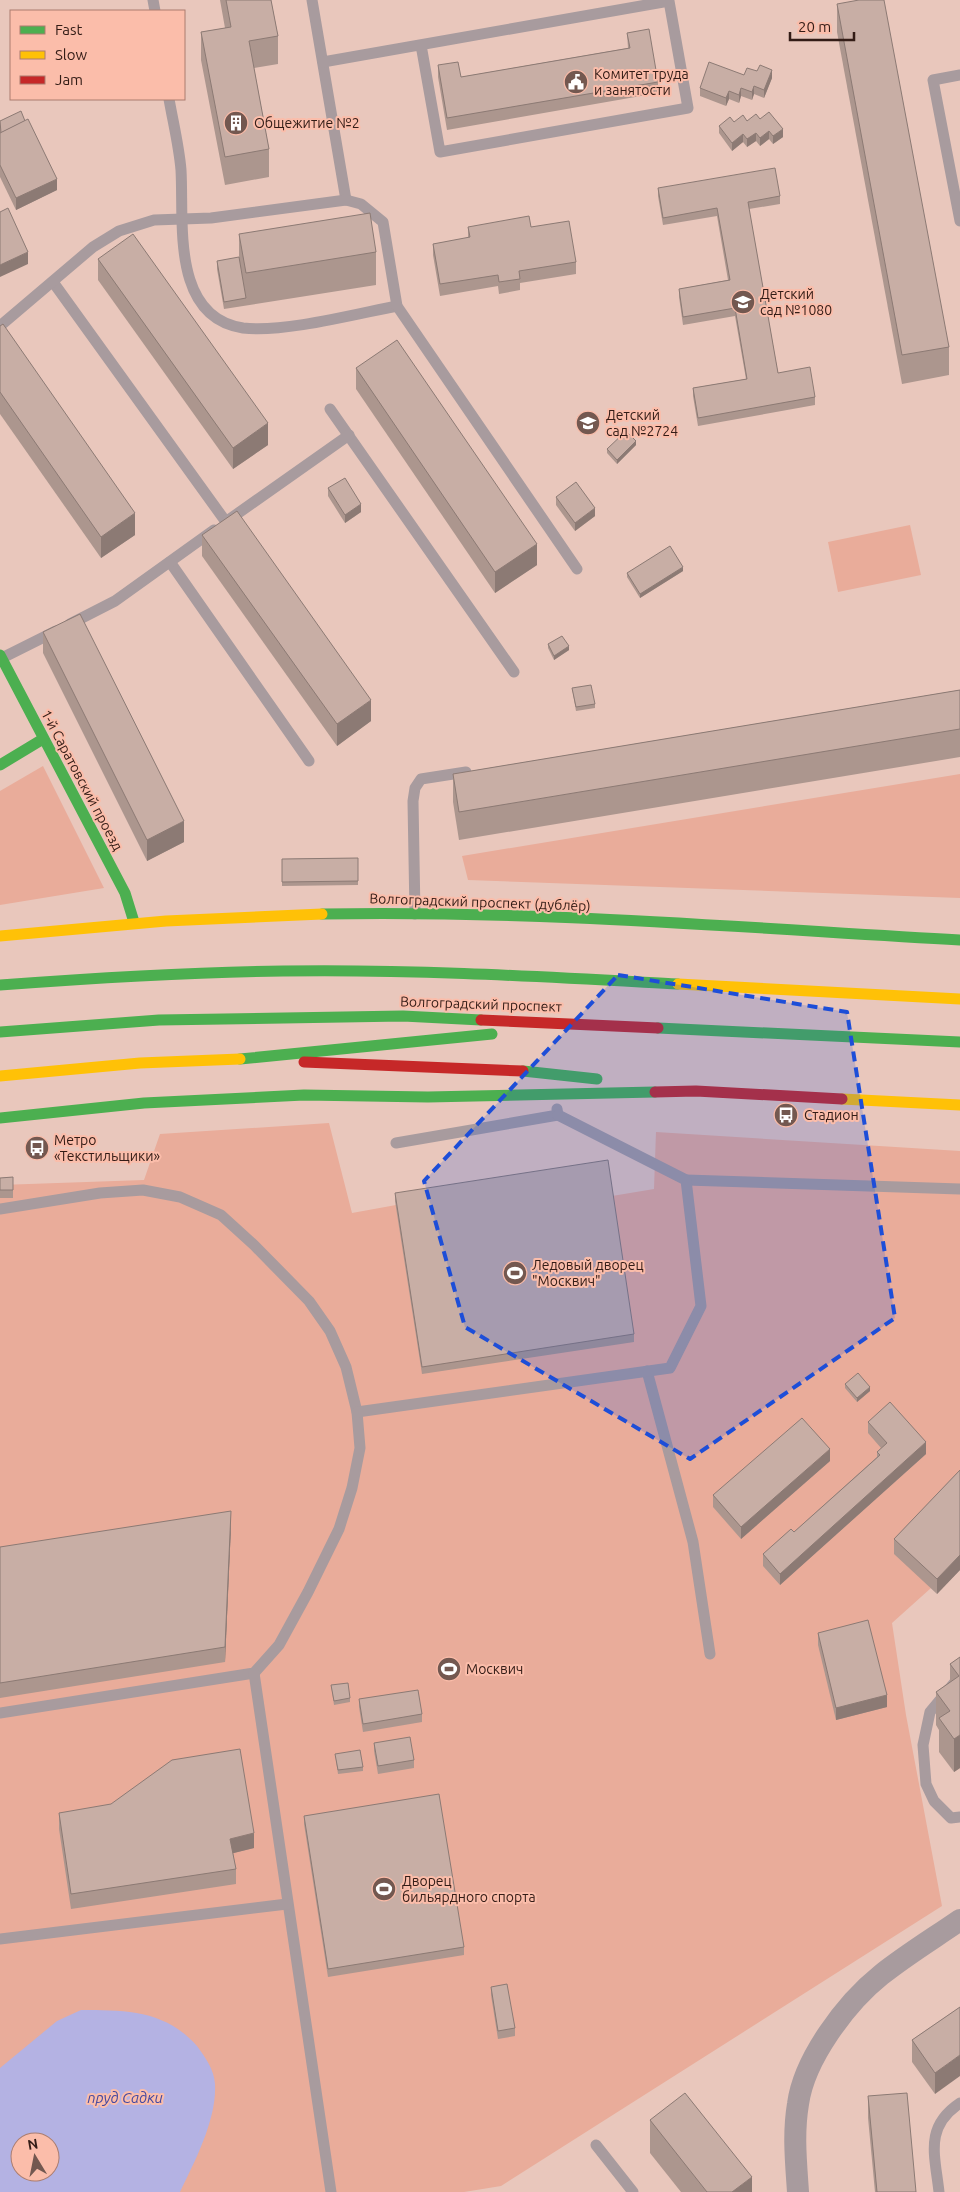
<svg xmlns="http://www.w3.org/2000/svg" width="960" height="2192" viewBox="0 0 960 2192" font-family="Ubuntu,sans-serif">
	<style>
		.green { fill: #e9ac9a; fill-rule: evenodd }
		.water { fill: #b4b2e3; fill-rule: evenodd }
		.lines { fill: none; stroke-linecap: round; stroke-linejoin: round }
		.lane { stroke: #a89b9e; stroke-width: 11 }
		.street { stroke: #a89b9e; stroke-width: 22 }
		.fast { stroke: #4caf50; stroke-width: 11 }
		.slow { stroke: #ffc107; stroke-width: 11 }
		.jam { stroke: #c62828; stroke-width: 11 }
		.wall { fill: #ac968e }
		.shaded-wall { fill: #8c7a74 }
		.building { fill: #c8aea5; stroke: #8c7a74 }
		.marked { fill: #1d4ed8; fill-opacity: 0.2; stroke: #1d4ed8; stroke-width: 4; stroke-dasharray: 10 6; stroke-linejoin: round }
		.labels { text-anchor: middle; stroke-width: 4; stroke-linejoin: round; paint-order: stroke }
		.poi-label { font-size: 14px; fill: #331c16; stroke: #fbbdaa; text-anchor: start }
		.street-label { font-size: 14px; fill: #331c16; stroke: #fbbdaa }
		.water-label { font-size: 15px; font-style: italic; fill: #4448a0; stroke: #fbbdaa }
	</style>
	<rect width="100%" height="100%" fill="#e9c7bc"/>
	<!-- green -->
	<g class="green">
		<polygon points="910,525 921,575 838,592 828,542"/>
		<polygon points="43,766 104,888 0,905 0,791"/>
		<polygon points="960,774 960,898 468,880 462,856"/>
		<path d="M 329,1123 L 352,1213 L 396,1205 L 396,1201 L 612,1196 L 654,1189 L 656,1132 L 960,1151 L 960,1562 L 892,1623 L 906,1715 L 942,1906 L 501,2186 L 464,2192 L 0,2192 L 0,1185 L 144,1180 L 160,1134 ZM 20,2142 L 50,2142 L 50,2172 L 20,2172 Z"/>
	</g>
	<!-- water -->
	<path class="water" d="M 81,2010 C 126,2010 165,2010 197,2046 C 205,2057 214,2069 215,2084 C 217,2119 195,2161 180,2192 L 0,2192 L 0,2068 L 57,2021 ZM 20,2142 L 50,2142 L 50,2172 L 20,2172 Z"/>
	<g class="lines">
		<!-- lane -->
		<g class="lane">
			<polyline points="153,0 155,11"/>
			<polyline points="312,0 346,200"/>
			<polyline points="323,62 669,1 688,108 440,152 421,45"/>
			<polyline points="960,75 933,80 960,221"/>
			<path d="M 169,99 C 173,122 179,146 181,170 C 184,223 171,317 243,328 C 283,333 356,314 397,306"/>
			<polyline points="53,282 226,522"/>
			<polyline points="0,326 93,247 119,231 154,220 211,218 346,200 361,204 383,222 397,306 577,569"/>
			<polyline points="330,409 514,672"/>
			<polyline points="227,521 349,435"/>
			<polyline points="170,562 309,761"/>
			<polyline points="70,624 115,601 214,530"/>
			<polyline points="2,658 56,631"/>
			<polyline points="415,914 413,801 415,788 421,779 466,772"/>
			<polyline points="396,1143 558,1115 557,1109"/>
			<polyline points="686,1180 960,1189"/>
			<polyline points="0,1209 100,1193 143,1190 180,1197 221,1215 254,1245 309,1301 330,1331 346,1367 357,1412 360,1448 352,1488 339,1529 308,1592 279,1645 254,1673 0,1713"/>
			<polyline points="647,1371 693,1542 710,1654"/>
			<polyline points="357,1412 670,1368 701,1306 686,1180 558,1115"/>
			<polyline points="254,1673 331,2192"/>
			<polyline points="960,1676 930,1712 923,1745 926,1784 934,1801 951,1818 960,1817"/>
			<polyline points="0,1939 287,1904"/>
			<polyline points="596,2145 633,2192"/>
			<path d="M 939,2192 C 935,2155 924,2127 960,2103"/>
		</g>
		<!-- street -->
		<path class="street" d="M 798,2192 C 796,2162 793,2134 798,2104 C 804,2059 846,2003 881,1975 C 906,1955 934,1938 960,1920"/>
		<!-- fast -->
		<g class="fast">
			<polyline points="0,655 125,893 134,922"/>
			<polyline points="0,765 43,739"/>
			<path d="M 322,914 C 535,910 747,928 960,940"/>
			<path d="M 0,985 C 94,978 188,972 283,971 C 415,969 547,977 678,984"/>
			<polyline points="658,1028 960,1042"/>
			<polyline points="0,1032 159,1020 403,1016 481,1020"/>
			<polyline points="240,1059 492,1034"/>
			<polyline points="523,1071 597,1079"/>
			<polyline points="0,1118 144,1103 304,1095 428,1097 655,1092"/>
		</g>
		<!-- slow -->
		<g class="slow">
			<polyline points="0,936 166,921 322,914"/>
			<polyline points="678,984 960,999"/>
			<polyline points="0,1076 140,1063 240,1059"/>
			<polyline points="842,1099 960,1105"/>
		</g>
		<!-- jam -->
		<g class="jam">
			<polyline points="481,1020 658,1028"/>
			<polyline points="304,1062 523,1071"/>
			<polyline points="655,1092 696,1091 842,1099"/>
		</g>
	</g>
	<!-- wall -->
	<g class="wall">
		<polygon points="220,0 271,0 278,36 278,64 254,68 269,149 269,177 225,185 201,60 201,32 225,28"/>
		<polygon points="837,4 949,347 949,375 902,384 837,32"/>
		<polygon points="627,33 658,82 658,93 447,130 438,77 438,65 461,77 628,48"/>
		<polygon points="744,75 772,78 764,98 754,94 752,100 741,96 739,103 729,99 726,106 700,96 700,88"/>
		<polygon points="760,119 783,137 773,144 769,139 760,146 756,141 747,147 743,142 732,151 719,133 719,126 734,122"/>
		<polygon points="0,121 57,190 16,210 0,177"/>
		<polygon points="658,188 780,196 780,204 749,209 778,373 815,397 815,405 698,426 693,396 693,388 746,379 735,316 683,325 679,297 679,289 728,280 717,216 663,225 658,196"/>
		<polygon points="468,227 531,227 576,262 576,274 520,283 520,290 499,294 498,286 440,296 433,255 433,244 468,238"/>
		<polygon points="239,234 376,252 376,285 224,309 217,269 217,261 239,259"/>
		<polygon points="98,259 268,445 233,469 98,280"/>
		<polygon points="0,326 135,535 101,558 0,414"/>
		<polygon points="356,368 537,565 495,593 356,389"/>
		<polygon points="636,445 617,464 607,453 607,449"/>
		<polygon points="328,488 361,512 345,523 328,496"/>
		<polygon points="556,497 595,516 575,531 556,505"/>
		<polygon points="202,535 371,721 337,746 202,556"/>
		<polygon points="683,571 640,598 627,577 627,573"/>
		<polygon points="43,632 184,842 147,861 43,653"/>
		<polygon points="548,644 569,650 554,660 548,648"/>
		<polygon points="572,688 595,704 595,708 576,711"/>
		<polygon points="960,690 960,757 459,840 453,802 453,774"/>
		<polygon points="358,858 358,885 282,886 282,859"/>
		<polygon points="13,1177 13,1198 0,1198 0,1178"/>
		<polygon points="395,1193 634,1334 634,1342 422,1374 395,1201"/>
		<polygon points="845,1384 870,1391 857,1402 845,1388"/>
		<polygon points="868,1422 926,1454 780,1585 763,1566 763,1554 794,1532 877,1457 877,1452 881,1448 868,1433"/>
		<polygon points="830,1461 741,1539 713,1507 713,1495"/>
		<polygon points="960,1470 960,1570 937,1594 894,1554 894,1539"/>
		<polygon points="231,1526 225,1662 0,1698 0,1547"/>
		<polygon points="818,1633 887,1707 836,1720 818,1645"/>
		<polygon points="960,1657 960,1768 954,1772 939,1752 939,1730 936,1725 936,1692 950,1682 950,1664"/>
		<polygon points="331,1685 350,1698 350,1702 334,1705"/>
		<polygon points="359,1699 422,1714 422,1722 363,1732 359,1707"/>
		<polygon points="374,1743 414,1760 414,1768 378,1774 374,1751"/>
		<polygon points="335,1754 363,1767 363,1771 338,1774"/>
		<polygon points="59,1813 254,1848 233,1853 236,1869 236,1884 71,1909 59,1829"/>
		<polygon points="304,1816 464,1947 464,1955 328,1977 304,1824"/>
		<polygon points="491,1987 515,2028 515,2036 498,2039 491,1995"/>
		<polygon points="960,2007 935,2094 912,2062 912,2040"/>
		<polygon points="868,2096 916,2192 875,2192 868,2118"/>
		<polygon points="650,2120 752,2192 681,2192 650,2153"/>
	</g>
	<!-- shaded-wall -->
	<g class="shaded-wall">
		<polygon points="772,70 772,78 764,98 764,90"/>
		<polygon points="754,86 754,94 752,100 752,92"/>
		<polygon points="741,88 741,96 739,103 739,95"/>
		<polygon points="729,91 729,99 726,106 726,98"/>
		<polygon points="783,129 783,137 773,144 773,136"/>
		<polygon points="769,131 769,139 760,146 760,138"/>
		<polygon points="756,133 756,141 747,147 747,139"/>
		<polygon points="743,134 743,142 732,151 732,143"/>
		<polygon points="57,179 57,190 16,210 16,198"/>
		<polygon points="28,252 28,264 0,277 0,265"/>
		<polygon points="268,423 268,445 233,469 233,448"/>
		<polygon points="636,441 636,445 617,464 617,460"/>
		<polygon points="361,504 361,512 345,523 345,515"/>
		<polygon points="595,508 595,516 575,531 575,523"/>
		<polygon points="135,513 135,535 101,558 101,537"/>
		<polygon points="537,544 537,565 495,593 495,572"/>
		<polygon points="683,567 683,571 640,598 640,594"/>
		<polygon points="569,646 569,650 554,660 554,656"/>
		<polygon points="371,700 371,721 337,746 337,724"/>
		<polygon points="184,821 184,842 147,861 147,840"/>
		<polygon points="870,1387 870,1391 857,1402 857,1398"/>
		<polygon points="926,1442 926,1454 780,1585 780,1574"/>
		<polygon points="830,1449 830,1461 741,1539 741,1527"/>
		<polygon points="231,1511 231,1526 225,1662 225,1647"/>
		<polygon points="960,1555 960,1570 937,1594 937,1579"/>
		<polygon points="887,1695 887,1707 836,1720 836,1708"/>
		<polygon points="960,1735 960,1768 954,1772 954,1739"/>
		<polygon points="254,1833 254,1848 230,1854 230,1839"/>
		<polygon points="960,2055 960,2076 935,2094 935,2073"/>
		<polygon points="752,2177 752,2192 732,2192"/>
	</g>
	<!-- building -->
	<g class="building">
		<polygon points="226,0 271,0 278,36 249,41 269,149 225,157 201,32 231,27"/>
		<polygon points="859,0 884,0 949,347 902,355 837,4"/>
		<polygon points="649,29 658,82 447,118 438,65 458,62 461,77 630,48 627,33"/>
		<polygon points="709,62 744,75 747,68 757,71 760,65 772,70 764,90 754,86 752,92 741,88 739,95 729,91 726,98 700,88"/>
		<polygon points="21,111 25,121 1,133 0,121"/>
		<polygon points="769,112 783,129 773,136 769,131 760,138 756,133 747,139 743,134 732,143 719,126 730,117 734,122 743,115 747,121 756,114 760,119"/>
		<polygon points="28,119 57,179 16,198 0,165 0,133"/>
		<polygon points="775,168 780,196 748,202 778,373 810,367 815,397 698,418 693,388 747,379 735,308 683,317 679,289 730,280 717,208 663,218 658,188"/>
		<polygon points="8,208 28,252 0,265 0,212"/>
		<polygon points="370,213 376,252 246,273 239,234"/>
		<polygon points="529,216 531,227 569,221 576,262 519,271 520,279 499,282 498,275 440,284 433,244 470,237 468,227"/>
		<polygon points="133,234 268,423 233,448 98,259"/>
		<polygon points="239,257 246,298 224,302 217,261"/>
		<polygon points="3,324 135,513 101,537 0,392 0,326"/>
		<polygon points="397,340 537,544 495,572 356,368"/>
		<polygon points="626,431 636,441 617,460 607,449"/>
		<polygon points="345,478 361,504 345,515 328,488"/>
		<polygon points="576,482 595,508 575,523 556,497"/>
		<polygon points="237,511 371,700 337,724 202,535"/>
		<polygon points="670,546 683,567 640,594 627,573"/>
		<polygon points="80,614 184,821 147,840 43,632"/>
		<polygon points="562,636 569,646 554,656 548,644"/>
		<polygon points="591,685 595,704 576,707 572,688"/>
		<polygon points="960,690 960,729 459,812 453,774"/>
		<polygon points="358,858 358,881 282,882 282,859"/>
		<polygon points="608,1160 634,1334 422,1367 395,1193"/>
		<polygon points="13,1177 13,1190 0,1190 0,1178"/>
		<polygon points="858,1373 870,1387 857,1398 845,1384"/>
		<polygon points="890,1402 926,1442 780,1574 763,1554 791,1529 794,1532 880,1455 877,1452 887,1443 868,1422"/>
		<polygon points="802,1418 830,1449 741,1527 713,1495"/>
		<polygon points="960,1470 960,1555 937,1579 894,1539"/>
		<polygon points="231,1511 225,1647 0,1683 0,1547"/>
		<polygon points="868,1620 887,1695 836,1708 818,1633"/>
		<polygon points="960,1657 960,1735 954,1739 939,1718 950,1711 936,1692 959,1676 950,1664"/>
		<polygon points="348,1683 350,1698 334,1701 331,1685"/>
		<polygon points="418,1690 422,1714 363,1724 359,1699"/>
		<polygon points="410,1737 414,1760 378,1766 374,1743"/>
		<polygon points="240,1749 254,1833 230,1839 236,1869 71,1894 59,1813 111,1804 172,1760"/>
		<polygon points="360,1750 363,1767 338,1770 335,1754"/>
		<polygon points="439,1794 464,1947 328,1969 304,1816"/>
		<polygon points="507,1984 515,2028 498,2031 491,1987"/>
		<polygon points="960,2007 960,2055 935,2073 912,2040"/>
		<polygon points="685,2093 752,2177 732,2192 707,2192 650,2120"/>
		<polygon points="907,2093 916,2192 877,2192 868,2096"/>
	</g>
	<!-- marked area -->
	<path class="marked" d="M 618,975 L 847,1012 L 895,1318 L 690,1459 L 465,1327 L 424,1181 Z"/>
	<!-- icons -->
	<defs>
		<g id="civic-disc" transform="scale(1.25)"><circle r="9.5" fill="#735850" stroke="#fbbdaa"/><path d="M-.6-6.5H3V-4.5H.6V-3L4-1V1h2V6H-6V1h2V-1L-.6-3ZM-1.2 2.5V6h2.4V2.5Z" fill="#fff"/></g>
		<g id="building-disc" transform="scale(1.25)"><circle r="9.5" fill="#735850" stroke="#fbbdaa"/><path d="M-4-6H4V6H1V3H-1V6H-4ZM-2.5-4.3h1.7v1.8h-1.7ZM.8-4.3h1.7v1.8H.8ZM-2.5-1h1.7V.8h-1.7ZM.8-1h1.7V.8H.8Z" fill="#fff"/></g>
		<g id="school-disc" transform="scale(1.25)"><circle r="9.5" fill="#735850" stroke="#fbbdaa"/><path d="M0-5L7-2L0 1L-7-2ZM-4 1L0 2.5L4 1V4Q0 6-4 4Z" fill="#fff"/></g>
		<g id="bus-disc" transform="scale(1.25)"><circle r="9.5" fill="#735850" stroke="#fbbdaa"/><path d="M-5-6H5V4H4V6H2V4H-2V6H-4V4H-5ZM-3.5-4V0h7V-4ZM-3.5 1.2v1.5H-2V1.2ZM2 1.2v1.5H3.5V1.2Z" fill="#fff"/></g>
		<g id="stadium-disc" transform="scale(1.25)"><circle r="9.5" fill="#735850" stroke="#fbbdaa"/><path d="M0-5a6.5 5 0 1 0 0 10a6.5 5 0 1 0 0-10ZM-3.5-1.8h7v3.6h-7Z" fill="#fff"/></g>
	</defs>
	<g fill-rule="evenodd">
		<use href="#civic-disc" x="576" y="82"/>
		<use href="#building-disc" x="236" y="123"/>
		<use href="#school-disc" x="743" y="302"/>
		<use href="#school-disc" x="588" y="423"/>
		<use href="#bus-disc" x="786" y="1115"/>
		<use href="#bus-disc" x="37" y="1148"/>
		<use href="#stadium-disc" x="515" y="1273"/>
		<use href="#stadium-disc" x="449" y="1669"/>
		<use href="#stadium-disc" x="384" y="1889"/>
	</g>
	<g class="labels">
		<!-- poi labels -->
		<g class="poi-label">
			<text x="594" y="79">Комитет труда<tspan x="594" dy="16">и занятости</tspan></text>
			<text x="254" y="128">Общежитие №2</text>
			<text x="760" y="299">Детский<tspan x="760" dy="16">сад №1080</tspan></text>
			<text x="606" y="420">Детский<tspan x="606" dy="16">сад №2724</tspan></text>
			<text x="804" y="1120">Стадион</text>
			<text x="54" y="1145">Метро<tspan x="54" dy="16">«Текстильщики»</tspan></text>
			<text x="532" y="1270">Ледовый дворец<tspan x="532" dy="16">"Москвич"</tspan></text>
			<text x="466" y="1674">Москвич</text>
			<text x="402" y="1886">Дворец<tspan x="402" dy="16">бильярдного спорта</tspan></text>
		</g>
		<!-- street labels -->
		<g class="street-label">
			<text transform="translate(82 780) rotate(62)" y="5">1-й Саратовский проезд</text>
			<text transform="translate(480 902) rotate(2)" y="5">Волгоградский проспект (дублёр)</text>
			<text transform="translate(481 1004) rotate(2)" y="5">Волгоградский проспект</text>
		</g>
		<!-- water labels -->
		<g class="water-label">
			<text x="125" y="2103">пруд Садки</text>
		</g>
	</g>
	<!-- legend -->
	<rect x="10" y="10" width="175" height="90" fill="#fbbdaa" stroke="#ab7d6f"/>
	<rect x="20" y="26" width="25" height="8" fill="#4caf50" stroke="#ab7d6f"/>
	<text x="55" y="35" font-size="15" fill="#331c16">Fast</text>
	<rect x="20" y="51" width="25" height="8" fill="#ffc107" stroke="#ab7d6f"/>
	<text x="55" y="60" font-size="15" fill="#331c16">Slow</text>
	<rect x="20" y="76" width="25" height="8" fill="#c62828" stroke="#ab7d6f"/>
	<text x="55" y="85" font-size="15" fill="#331c16">Jam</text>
	<!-- north arrow -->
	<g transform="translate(35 2157) rotate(350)"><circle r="24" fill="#fbbdaa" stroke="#ab7d6f"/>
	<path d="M0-4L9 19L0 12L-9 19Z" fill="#735850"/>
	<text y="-8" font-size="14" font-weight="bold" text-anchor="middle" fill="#331c16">N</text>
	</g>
	<!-- scale -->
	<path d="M790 32v8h64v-8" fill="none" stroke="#331c16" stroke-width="2.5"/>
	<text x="798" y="32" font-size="15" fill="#331c16" stroke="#fbbdaa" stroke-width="4" paint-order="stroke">20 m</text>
</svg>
